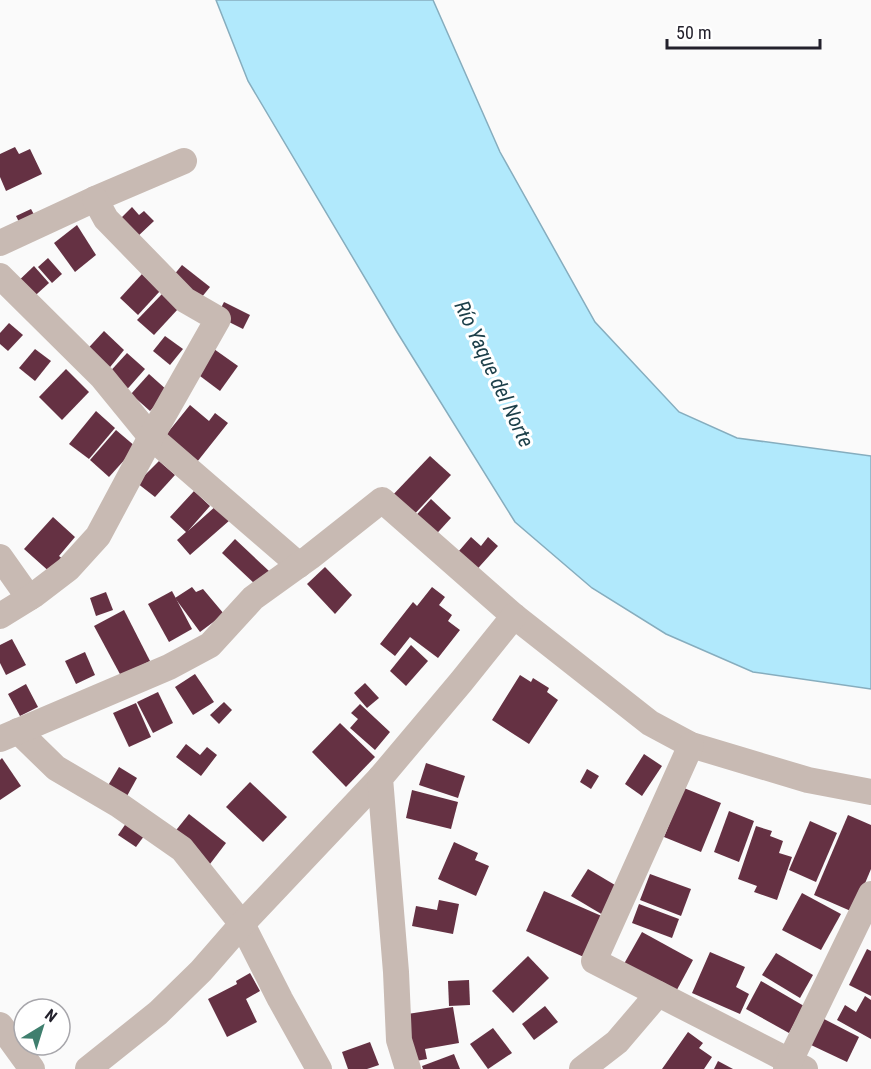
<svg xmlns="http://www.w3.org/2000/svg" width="871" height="1069" viewBox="0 0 871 1069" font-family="'Roboto Condensed',sans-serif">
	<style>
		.water { fill: #b1e9fc; stroke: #86adbe; stroke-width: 1.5 }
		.building { fill: #653143 }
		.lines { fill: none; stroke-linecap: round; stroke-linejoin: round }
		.minor { stroke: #c8bab3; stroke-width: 26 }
		.labels { text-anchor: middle; stroke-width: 6; stroke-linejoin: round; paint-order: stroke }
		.water-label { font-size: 21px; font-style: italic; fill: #1d404a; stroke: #fff }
	</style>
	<rect width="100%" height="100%" fill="#fafafa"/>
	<!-- water -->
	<polygon class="water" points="216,0 433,0 500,152 595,322 679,412 737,438 871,456 871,689 753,672 666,634 592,588 515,522 397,332 248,81"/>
	<!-- building -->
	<g class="building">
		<polygon points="15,147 19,154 30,149 42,174 6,191 0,177 0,154"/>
		<polygon points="132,207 139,215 144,211 154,221 136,238 119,220"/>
		<polygon points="31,209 37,220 22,228 16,216"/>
		<polygon points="77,225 96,255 75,272 54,243"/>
		<polygon points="48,258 62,274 52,283 38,267"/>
		<polygon points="182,265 210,287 197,303 169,281"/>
		<polygon points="34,266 49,283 27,303 12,287"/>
		<polygon points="142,274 160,291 138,315 120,298"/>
		<polygon points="162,294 178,309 154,335 137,320"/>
		<polygon points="224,302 250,315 243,329 217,316"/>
		<polygon points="9,323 23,335 8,351 0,344 0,333"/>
		<polygon points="104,331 124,350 102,377 81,356"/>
		<polygon points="165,336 183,349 170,365 153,351"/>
		<polygon points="35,349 51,361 35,381 19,368"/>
		<polygon points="214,349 238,366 220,391 196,373"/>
		<polygon points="127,353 145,369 123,394 105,377"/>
		<polygon points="66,369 89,392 62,420 39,397"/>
		<polygon points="149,374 168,391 150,411 131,394"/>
		<polygon points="190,405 209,421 215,413 228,423 197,462 165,436"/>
		<polygon points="96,411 115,428 89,459 69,444"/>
		<polygon points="116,430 136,447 109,477 90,460"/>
		<polygon points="430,456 451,475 410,519 389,499"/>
		<polygon points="159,461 175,475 155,497 137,483"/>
		<polygon points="194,491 210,506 188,531 217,505 230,520 190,555 177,540 186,532 170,517"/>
		<polygon points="431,499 451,518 430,541 409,523"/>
		<polygon points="53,517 75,537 59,556 64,560 52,574 24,549"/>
		<polygon points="471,537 481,546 488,537 498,546 471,576 452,559"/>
		<polygon points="235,539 270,572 257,586 222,553"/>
		<polygon points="325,567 352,595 335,614 307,584"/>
		<polygon points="192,587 196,592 203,589 224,614 200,632 175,598"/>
		<polygon points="432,587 445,597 439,605 452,615 448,621 460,630 438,658 410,637 395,656 380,644 413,602 417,606"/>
		<polygon points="172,591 192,629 169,642 148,604"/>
		<polygon points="106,592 113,610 96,616 90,598"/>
		<polygon points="124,610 150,661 121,676 94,626"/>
		<polygon points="12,639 26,665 6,675 0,663 0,645"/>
		<polygon points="411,645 428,661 406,686 390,671"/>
		<polygon points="85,652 95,675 76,684 65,661"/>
		<polygon points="195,674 214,702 193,715 175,687"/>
		<polygon points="520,675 531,682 533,678 549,688 547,692 558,700 529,744 492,720"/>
		<polygon points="365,683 379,698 367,708 354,693"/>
		<polygon points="26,684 38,707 20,716 8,694"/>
		<polygon points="158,692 173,723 153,733 137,702"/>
		<polygon points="224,702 232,710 219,724 210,715"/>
		<polygon points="136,703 151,737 129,747 113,713"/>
		<polygon points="360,704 390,732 375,750 350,728 358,719 351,713"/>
		<polygon points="340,723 375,757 346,787 312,752"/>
		<polygon points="186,744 200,755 207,747 217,755 201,776 176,757"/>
		<polygon points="644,754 662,766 642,796 625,784"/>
		<polygon points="2,758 21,786 0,800 0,760"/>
		<polygon points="426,763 465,776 458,798 419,785"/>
		<polygon points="119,767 137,778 122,805 103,794"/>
		<polygon points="587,769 599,776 591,789 580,782"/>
		<polygon points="250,782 287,817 263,842 226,807"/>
		<polygon points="684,788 721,803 701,852 664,837"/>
		<polygon points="412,790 458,802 451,829 406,818"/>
		<polygon points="729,811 754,821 739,862 714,852"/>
		<polygon points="189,814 226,843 210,864 173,834"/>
		<polygon points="848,815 871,825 871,869 853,912 814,895"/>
		<polygon points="129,819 147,832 136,847 118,835"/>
		<polygon points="810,821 837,833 816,882 789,870"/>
		<polygon points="756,826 772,831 770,836 783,841 779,853 792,857 777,900 754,892 757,886 738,879"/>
		<polygon points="454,842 478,853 475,860 489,866 476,896 438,879"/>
		<polygon points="588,869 620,888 603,915 571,896"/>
		<polygon points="650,874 691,889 681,916 640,900"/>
		<polygon points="544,891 604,917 586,958 526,931"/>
		<polygon points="802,893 841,914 821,950 782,930"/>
		<polygon points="439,900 459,904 453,934 412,926 416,906 437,910"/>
		<polygon points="639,904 679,919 672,938 632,923"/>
		<polygon points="642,932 693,960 672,999 620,971"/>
		<polygon points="867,949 871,951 871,996 849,985"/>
		<polygon points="710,952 745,967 736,987 749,994 740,1014 692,993"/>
		<polygon points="776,953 813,975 800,998 762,975"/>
		<polygon points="528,956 549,978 513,1013 492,991"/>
		<polygon points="250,973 260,991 246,999 257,1022 227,1037 208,999 237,984 236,981"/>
		<polygon points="469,980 470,1005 449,1006 448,981"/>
		<polygon points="761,981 804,1006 789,1033 746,1009"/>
		<polygon points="865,996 871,1000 871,1039 837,1020 845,1005 856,1012"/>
		<polygon points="545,1006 558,1022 534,1040 522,1024"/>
		<polygon points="453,1007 459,1043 425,1049 427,1059 410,1062 401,1015"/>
		<polygon points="60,1019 69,1027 60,1038"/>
		<polygon points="824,1019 859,1037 847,1062 811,1045"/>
		<polygon points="493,1028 512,1053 488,1069 470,1044"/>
		<polygon points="688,1032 703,1043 699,1048 712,1057 704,1069 662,1069"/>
		<polygon points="370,1042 379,1065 367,1069 348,1069 342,1052"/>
		<polygon points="454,1054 460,1069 423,1069 422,1066"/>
		<polygon points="718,1061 733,1069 714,1069"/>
	</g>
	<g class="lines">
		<!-- minor -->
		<g class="minor">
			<polyline points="0,243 95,199 184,161"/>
			<polyline points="0,276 102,377 151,437 299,565"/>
			<polyline points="0,557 29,598"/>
			<polyline points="0,616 34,595 68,569 98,536 151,437 218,319 185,300 106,219 95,199"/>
			<polyline points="18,731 56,768 119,805 182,849 242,924 280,999 319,1069"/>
			<polyline points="0,739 169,667 210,645 253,598 310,557 382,500 514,616 650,723 691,745 808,780 871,792"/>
			<polyline points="691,745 594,961 805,1069"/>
			<polyline points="0,1025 32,1069"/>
			<polyline points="88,1069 158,1013 201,971 242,924 380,778"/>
			<polyline points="408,1069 399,1040 396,972 380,778 461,682 514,616"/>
			<polyline points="582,1069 617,1042 658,994"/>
			<polyline points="786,1069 871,894"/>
		</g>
	</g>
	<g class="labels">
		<!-- water labels -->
		<g class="water-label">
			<text transform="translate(494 374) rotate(65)" y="7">Río Yaque del Norte</text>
		</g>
	</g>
	<!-- north arrow -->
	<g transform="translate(42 1027) rotate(38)"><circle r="28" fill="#ffffff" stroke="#a7a6ab" stroke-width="1.5"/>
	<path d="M0-4.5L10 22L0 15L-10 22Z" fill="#3f7f6e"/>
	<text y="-9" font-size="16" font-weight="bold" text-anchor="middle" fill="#23212c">N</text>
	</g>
	<!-- scale -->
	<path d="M667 39v9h153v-9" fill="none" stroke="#23212c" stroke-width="3"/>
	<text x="676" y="39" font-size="18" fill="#23212c" stroke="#ffffff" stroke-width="4.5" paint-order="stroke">50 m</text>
</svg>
